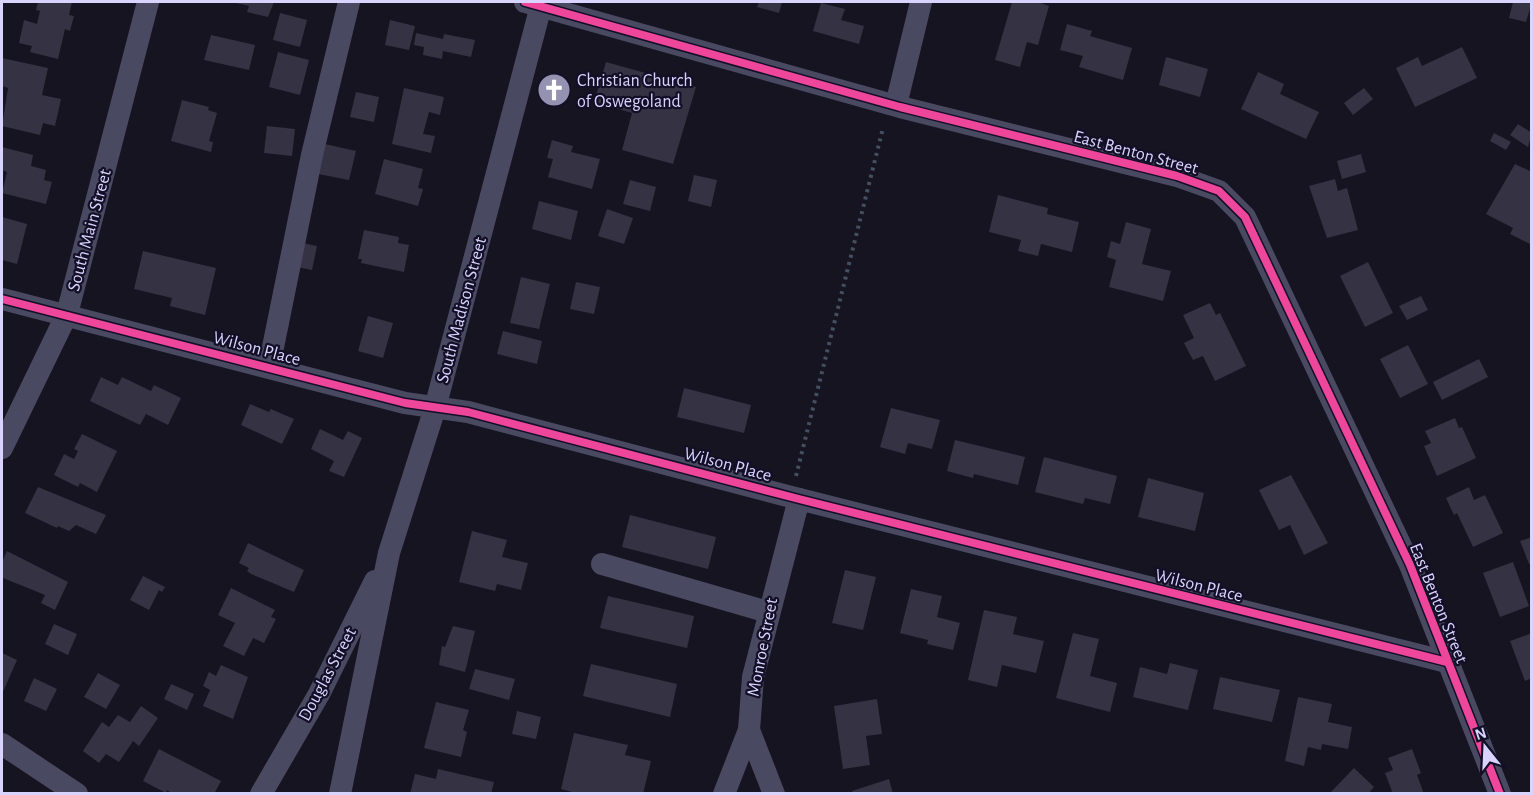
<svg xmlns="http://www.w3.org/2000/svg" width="1533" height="795" viewBox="0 0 1533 795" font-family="'Alegreya Sans',sans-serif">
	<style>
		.building { fill: #343243 }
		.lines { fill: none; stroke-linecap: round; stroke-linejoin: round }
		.path { stroke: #44505f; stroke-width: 4; stroke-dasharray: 3 4.5; stroke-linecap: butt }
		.minor { stroke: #4a4962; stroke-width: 22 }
		.cycleway-casing { stroke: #130f26; stroke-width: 11 }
		.cycleway { stroke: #ed469a; stroke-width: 8 }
		.labels { text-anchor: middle; stroke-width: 4.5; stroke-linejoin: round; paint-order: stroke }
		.poi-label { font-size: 18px; fill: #d9d4ff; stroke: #130f26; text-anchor: start }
		.street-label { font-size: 18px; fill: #d9d4ff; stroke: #130f26 }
	</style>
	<rect width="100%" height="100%" fill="#161421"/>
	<!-- building -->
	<g class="building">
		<polygon points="38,2 72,2 69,15 74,16 70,31 65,29 58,59 30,52 32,46 19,43 24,20 37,24 40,11 36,10"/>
		<polygon points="232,2 274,2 268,17 247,12 249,6"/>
		<polygon points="759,2 782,2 779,13 757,7"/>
		<polygon points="1012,2 1038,2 1049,6 1038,45 1027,42 1020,67 995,60"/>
		<polygon points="1513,2 1532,2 1526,22 1509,18"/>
		<polygon points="821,3 845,9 841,20 864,26 859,44 813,31"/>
		<polygon points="280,13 307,20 300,47 273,40"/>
		<polygon points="390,20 415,26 409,50 385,45"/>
		<polygon points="1067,24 1092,31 1090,36 1132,48 1123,80 1079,67 1083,56 1060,50"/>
		<polygon points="416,33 443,39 444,34 475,40 471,57 443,51 442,59 423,55 424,47 414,45"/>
		<polygon points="211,35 255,45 249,70 204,60"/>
		<polygon points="1462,47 1477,78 1415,107 1396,68 1418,57 1422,66"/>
		<polygon points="278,52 309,60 300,95 269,87"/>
		<polygon points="1166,57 1208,69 1200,97 1159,85"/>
		<polygon points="2,58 48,68 42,95 61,99 55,126 43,123 40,135 2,126 8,88 2,86"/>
		<polygon points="606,62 696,87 673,164 622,150 632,113 594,102"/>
		<polygon points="1258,72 1284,84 1280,94 1319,112 1306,139 1241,109"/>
		<polygon points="404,88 444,97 440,115 429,112 423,134 435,136 431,153 392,144"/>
		<polygon points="1364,88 1373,99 1353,115 1344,103"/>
		<polygon points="356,92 379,97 374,122 350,117"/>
		<polygon points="182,100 209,107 208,110 217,113 209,141 213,142 211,152 171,141"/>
		<polygon points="1518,124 1532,133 1528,147 1510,135"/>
		<polygon points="267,126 295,129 292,156 264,153"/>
		<polygon points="1494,133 1511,142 1506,150 1490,141"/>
		<polygon points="552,140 573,146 571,152 600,159 592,189 548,177 553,159 547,158"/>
		<polygon points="325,144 356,151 349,180 318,174"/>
		<polygon points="2,147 33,155 31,166 46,170 44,180 52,182 46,204 2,193 7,172 2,170"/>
		<polygon points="1361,154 1366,172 1342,179 1337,161"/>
		<polygon points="384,159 423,169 418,188 423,189 418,206 375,194"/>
		<polygon points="1515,164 1532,172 1532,245 1510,234 1513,228 1486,214"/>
		<polygon points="694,175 717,180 711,207 688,201"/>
		<polygon points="1335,179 1338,191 1347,188 1358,230 1327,238 1309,186"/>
		<polygon points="630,180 656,187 650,211 623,204"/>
		<polygon points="998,195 1048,208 1047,214 1079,222 1072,252 1041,244 1038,256 1018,251 1021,240 989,232"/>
		<polygon points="539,201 578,211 571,240 532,229"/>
		<polygon points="607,209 633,218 624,244 598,236"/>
		<polygon points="2,217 27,224 17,264 2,260"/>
		<polygon points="1126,222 1151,229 1142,264 1171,271 1163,301 1109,287 1116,260 1107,257 1111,241 1120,244"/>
		<polygon points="364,230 399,237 398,243 409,245 404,272 361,263 362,259 358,259"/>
		<polygon points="302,243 317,246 312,270 297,267"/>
		<polygon points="143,251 216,268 205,315 170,306 172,298 134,289"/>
		<polygon points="1368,262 1393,313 1365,327 1340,276"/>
		<polygon points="521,277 550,284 539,329 510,323"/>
		<polygon points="576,282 600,287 594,314 570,309"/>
		<polygon points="1421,296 1428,310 1407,320 1399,306"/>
		<polygon points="1210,303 1216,315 1220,313 1246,366 1215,381 1203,356 1193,360 1184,343 1194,338 1183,315"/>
		<polygon points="368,316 393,323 383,358 358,351"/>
		<polygon points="503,331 542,341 537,364 497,354"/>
		<polygon points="1408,345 1428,384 1400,398 1380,359"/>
		<polygon points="1479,359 1488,377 1442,400 1433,382"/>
		<polygon points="101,377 118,385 122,377 151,391 154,385 181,398 168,425 146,414 140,425 90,401"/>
		<polygon points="684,388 751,405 744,433 677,417"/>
		<polygon points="250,404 269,412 271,409 294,419 282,444 241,425"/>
		<polygon points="891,408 940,420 932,449 908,443 905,454 880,447"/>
		<polygon points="1455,418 1459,428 1462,427 1476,458 1437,476 1424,446 1431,443 1425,431"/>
		<polygon points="320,429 343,440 348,431 362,438 344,477 329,471 334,461 311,449"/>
		<polygon points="82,434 117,451 97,492 80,483 78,487 54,475 64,454 74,459 78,451 74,449"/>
		<polygon points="955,440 1025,457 1018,485 974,474 973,478 947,471"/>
		<polygon points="1044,457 1117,476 1110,504 1085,498 1083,504 1035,492"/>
		<polygon points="1291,475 1328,543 1304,555 1290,525 1279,530 1259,490"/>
		<polygon points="1148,478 1204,493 1195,531 1138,517"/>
		<polygon points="38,487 106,515 96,534 76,525 69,531 58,526 57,528 25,513"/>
		<polygon points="1469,487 1474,500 1485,495 1503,533 1473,547 1457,513 1454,515 1446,498"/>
		<polygon points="630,515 716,537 708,569 622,547"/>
		<polygon points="472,531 507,540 502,557 528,563 521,590 497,584 495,591 459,582"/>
		<polygon points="1532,537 1532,563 1529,564 1520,541"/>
		<polygon points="248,543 304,570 294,592 251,574 247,571 249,568 239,563"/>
		<polygon points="7,551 68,582 55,610 41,603 45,595 3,578 2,562"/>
		<polygon points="1513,562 1529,606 1500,617 1483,573"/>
		<polygon points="845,570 876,577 863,630 832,623"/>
		<polygon points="143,576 165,587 162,592 159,590 149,610 130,600"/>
		<polygon points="231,588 275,610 271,617 276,619 264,643 253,638 244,656 223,646 235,623 218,615"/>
		<polygon points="911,589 942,596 937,617 960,623 953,650 927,644 928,640 900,633"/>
		<polygon points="608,596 694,616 687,648 600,628"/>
		<polygon points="984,610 1017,617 1013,634 1044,641 1036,673 1002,665 997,687 968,680"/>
		<polygon points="54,624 77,634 68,655 45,644"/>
		<polygon points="453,626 475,631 465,672 439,665 442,646 445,647"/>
		<polygon points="1073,633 1099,639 1090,676 1117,683 1110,712 1056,698"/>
		<polygon points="1532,633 1532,678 1525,681 1510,641"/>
		<polygon points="2,653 17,660 2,694"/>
		<polygon points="1170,663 1198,670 1188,710 1133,697 1140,667 1167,674"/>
		<polygon points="591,664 677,684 670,717 583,696"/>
		<polygon points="221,665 248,677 233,719 203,706 210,690 203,686 209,672 216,676"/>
		<polygon points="475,669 515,679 509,700 469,689"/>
		<polygon points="98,673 120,685 106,709 84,697"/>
		<polygon points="1220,677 1280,690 1272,722 1213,709"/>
		<polygon points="34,678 57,689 46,711 24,701"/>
		<polygon points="171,684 194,694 187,710 164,699"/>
		<polygon points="1298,697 1332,704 1328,722 1352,727 1348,749 1322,744 1321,750 1308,747 1304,766 1285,761"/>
		<polygon points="877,699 882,734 866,736 870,765 843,769 834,706"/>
		<polygon points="436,702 469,710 463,730 467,732 461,757 424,748"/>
		<polygon points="141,706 158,718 139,746 133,741 119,762 106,754 99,763 83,751 102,722 109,727 118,715 130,722"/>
		<polygon points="517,711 541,717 536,739 512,734"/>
		<polygon points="574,733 628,745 625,755 651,761 643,794 579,794 561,789"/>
		<polygon points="159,749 221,781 214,794 173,794 167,790 166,793 143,781"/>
		<polygon points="1412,749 1421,773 1417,775 1424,794 1393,794 1385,773 1393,770 1388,758"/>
		<polygon points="1354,768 1374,787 1368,794 1329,794"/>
		<polygon points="438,769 494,782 491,794 410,794 415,774 436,779"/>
		<polygon points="889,779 893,794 853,794 852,791"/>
	</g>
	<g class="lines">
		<!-- path -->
		<polyline class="path" points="796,476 883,128"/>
		<!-- minor -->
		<g class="minor">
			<polyline points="525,2 900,107 1177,176 1219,191 1245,217 1410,565 1500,794"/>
			<polyline points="896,105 921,2"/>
			<polyline points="2,299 405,403 468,412 799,499 1447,662"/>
			<polyline points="269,367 312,155 349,2"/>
			<polyline points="2,448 67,314 148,2"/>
			<polyline points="602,564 768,612"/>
			<polyline points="749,730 774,794"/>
			<polyline points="2,744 77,794"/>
			<polyline points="261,794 319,694 375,581"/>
			<polyline points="340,794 389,553 435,408 542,2"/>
			<polyline points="724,794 749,730 753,677 799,499"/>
		</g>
		<!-- cycleway casing -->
		<g class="cycleway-casing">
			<g id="cycleway">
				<polyline points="525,2 900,107 1177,176 1219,191 1245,217 1410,565 1500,794"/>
				<polyline points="2,299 405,403 468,412 799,499 1447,662"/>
			</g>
		</g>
		<!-- cycleway -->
		<use href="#cycleway" class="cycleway"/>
	</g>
	<!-- icons -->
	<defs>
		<g id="church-disc" transform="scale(1.725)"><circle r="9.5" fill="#9591b1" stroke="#130f26"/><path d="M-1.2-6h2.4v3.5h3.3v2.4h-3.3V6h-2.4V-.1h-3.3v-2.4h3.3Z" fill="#fff"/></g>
	</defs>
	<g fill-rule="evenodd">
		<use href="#church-disc" x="554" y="90"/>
	</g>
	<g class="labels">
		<!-- poi labels -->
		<g class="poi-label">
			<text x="577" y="86">Christian Church<tspan x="577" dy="21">of Oswegoland</tspan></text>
		</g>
		<!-- street labels -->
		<g class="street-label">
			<text transform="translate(1136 152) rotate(15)" y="6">East Benton Street</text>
			<text transform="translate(89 230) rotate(-75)" y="6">South Main Street</text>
			<text transform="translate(461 310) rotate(-75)" y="6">South Madison Street</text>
			<text transform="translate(257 348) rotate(15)" y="6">Wilson Place</text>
			<text transform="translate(728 464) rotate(15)" y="6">Wilson Place</text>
			<text transform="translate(1199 585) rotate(14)" y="6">Wilson Place</text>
			<text transform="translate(1439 603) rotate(68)" y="6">East Benton Street</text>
			<text transform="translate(762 647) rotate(-79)" y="6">Monroe Street</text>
			<text transform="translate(327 674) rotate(-62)" y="6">Douglas Street</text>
		</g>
	</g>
	<!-- border -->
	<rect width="1533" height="795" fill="none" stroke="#d9d4ff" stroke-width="6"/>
	<!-- north arrow -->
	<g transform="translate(1485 747) rotate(342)" stroke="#130f26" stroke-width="4.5" paint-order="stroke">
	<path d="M0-4.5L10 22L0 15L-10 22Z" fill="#d9d4ff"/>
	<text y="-9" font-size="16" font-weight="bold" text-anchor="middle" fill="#d9d4ff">N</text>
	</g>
</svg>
